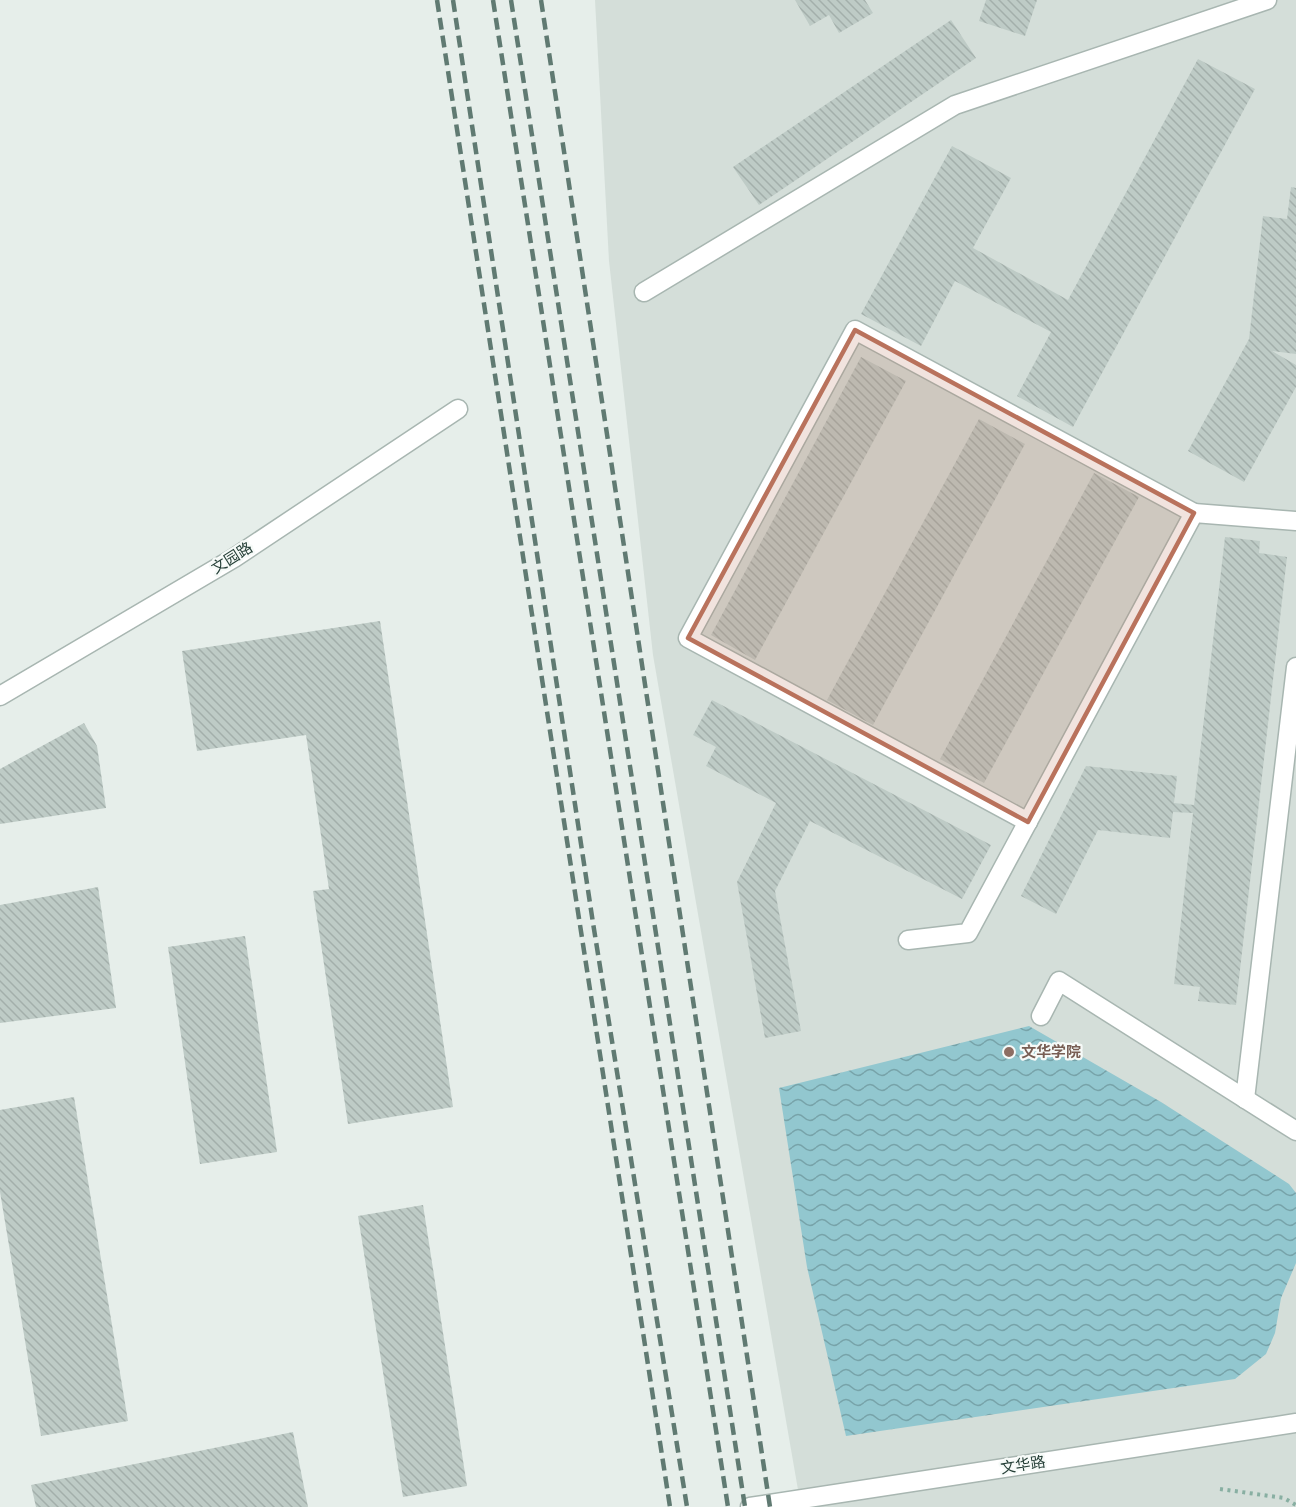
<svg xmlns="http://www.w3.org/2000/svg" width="1296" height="1507" viewBox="0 0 1296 1507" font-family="'Work Sans','Noto Sans SC',sans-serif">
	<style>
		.built { fill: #d4ded9 }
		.water { fill: url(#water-waves) }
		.building { fill: url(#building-back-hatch) }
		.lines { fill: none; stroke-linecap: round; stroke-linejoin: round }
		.minor-casing { stroke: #a8b6b1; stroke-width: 21 }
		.path { stroke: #88afa2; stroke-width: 4; stroke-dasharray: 3 4.5; stroke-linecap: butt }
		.minor { stroke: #fff; stroke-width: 18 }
		.rail { stroke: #607a72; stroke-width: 4.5; stroke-dasharray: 12 6; stroke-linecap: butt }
		.marked { fill: #b9725c; fill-opacity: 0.2; stroke: #b9725c; stroke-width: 4.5; stroke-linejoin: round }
		.education-dot { fill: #8d6e63; stroke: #f6faf8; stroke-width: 2 }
		.labels { text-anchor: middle; stroke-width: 4.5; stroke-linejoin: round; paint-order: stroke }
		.street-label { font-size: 15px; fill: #253f37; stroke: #f6faf8 }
		.education-label { font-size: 15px; font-weight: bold; fill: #785e54; stroke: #f6faf8; text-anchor: start }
	</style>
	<defs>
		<pattern id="water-waves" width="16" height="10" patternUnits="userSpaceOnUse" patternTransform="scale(1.5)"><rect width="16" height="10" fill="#92c7cf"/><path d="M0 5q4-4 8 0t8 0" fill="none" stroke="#77a3a9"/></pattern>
		<pattern id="building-back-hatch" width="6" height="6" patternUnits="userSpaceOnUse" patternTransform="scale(1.5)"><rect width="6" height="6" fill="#becbc6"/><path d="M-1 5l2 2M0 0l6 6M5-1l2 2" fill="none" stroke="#a3afab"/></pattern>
	</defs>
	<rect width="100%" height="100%" fill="#e6eeea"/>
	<!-- built -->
	<polygon class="built" points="595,0 1296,0 1296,1507 801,1507 653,655 609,261"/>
	<!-- water -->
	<polygon class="water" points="1029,1026 1161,1102 1289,1184 1296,1193 1296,1263 1281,1298 1275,1333 1266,1354 1235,1379 846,1436 807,1267 779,1088"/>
	<!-- building -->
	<g class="building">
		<polygon points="795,0 865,0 873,13 839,33 829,15 810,26"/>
		<polygon points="986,0 1037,0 1025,36 979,21"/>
		<polygon points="951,20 976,58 759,205 733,167"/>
		<polygon points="1198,59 1255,89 1073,427 1017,396 1051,332 955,281 921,346 861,314 952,146 1011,178 973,248 1068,300"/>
		<polygon points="1291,187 1296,188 1296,354 1272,351 1296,365 1296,387 1244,482 1188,451 1249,339 1263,216 1287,219"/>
		<polygon points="861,357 906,381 755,660 711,635"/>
		<polygon points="979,419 1025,444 873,725 827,700"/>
		<polygon points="1094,473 1139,497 984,783 940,759"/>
		<polygon points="1225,537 1260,541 1259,553 1287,557 1236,1005 1198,1001 1200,987 1174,984 1193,813 1173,812 1170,838 1098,830 1056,914 1021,896 1086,766 1177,776 1174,803 1194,805"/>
		<polygon points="380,621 453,1107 348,1124 313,891 329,889 306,735 197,751 182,651"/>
		<polygon points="712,700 991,845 962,899 810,821 775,891 801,1031 765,1038 737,882 776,803 706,766 716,747 693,735"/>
		<polygon points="84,723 97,746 106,808 0,824 0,769"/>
		<polygon points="98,887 116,1008 0,1023 0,905"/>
		<polygon points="245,936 277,1152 200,1164 168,947"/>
		<polygon points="74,1097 128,1421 41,1436 0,1192 0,1110"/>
		<polygon points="423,1205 467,1486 403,1497 358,1216"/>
		<polygon points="293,1432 308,1507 36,1507 31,1485"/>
	</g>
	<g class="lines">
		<!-- minor casing -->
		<g class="minor-casing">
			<g id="minor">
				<polyline points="644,292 955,105 1267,0"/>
				<polyline points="0,696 234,558 458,409"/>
				<polyline points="1028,822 688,638 855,330 1194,513"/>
				<polyline points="908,940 968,933 1194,513 1296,521"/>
				<polyline points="1041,1016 1059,981 1296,1131"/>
				<polyline points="1245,1099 1296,667"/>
				<polyline points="750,1507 1296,1423"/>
			</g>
		</g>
		<!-- path -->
		<polyline class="path" points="1220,1489 1284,1498 1296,1505"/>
		<!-- minor -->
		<use href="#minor" class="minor"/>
		<!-- rail -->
		<g class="rail">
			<polyline points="437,0 670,1507"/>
			<polyline points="453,0 593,923 687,1507"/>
			<polyline points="493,0 728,1507"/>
			<polyline points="511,0 745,1507"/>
			<polyline points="541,0 770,1507"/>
		</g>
	</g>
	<!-- marked area -->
	<path class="marked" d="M 855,330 L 1194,513 L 1028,822 L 688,638 Z"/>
	<!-- markers -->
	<circle class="education-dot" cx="1009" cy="1052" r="6"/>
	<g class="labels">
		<!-- street labels -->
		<g class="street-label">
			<text transform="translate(232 558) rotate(-32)" y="5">文园路</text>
			<text transform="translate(1023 1465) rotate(-9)" y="5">文华路</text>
		</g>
		<!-- education labels -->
		<g class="education-label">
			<text x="1021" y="1057">文华学院</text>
		</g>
	</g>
</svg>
